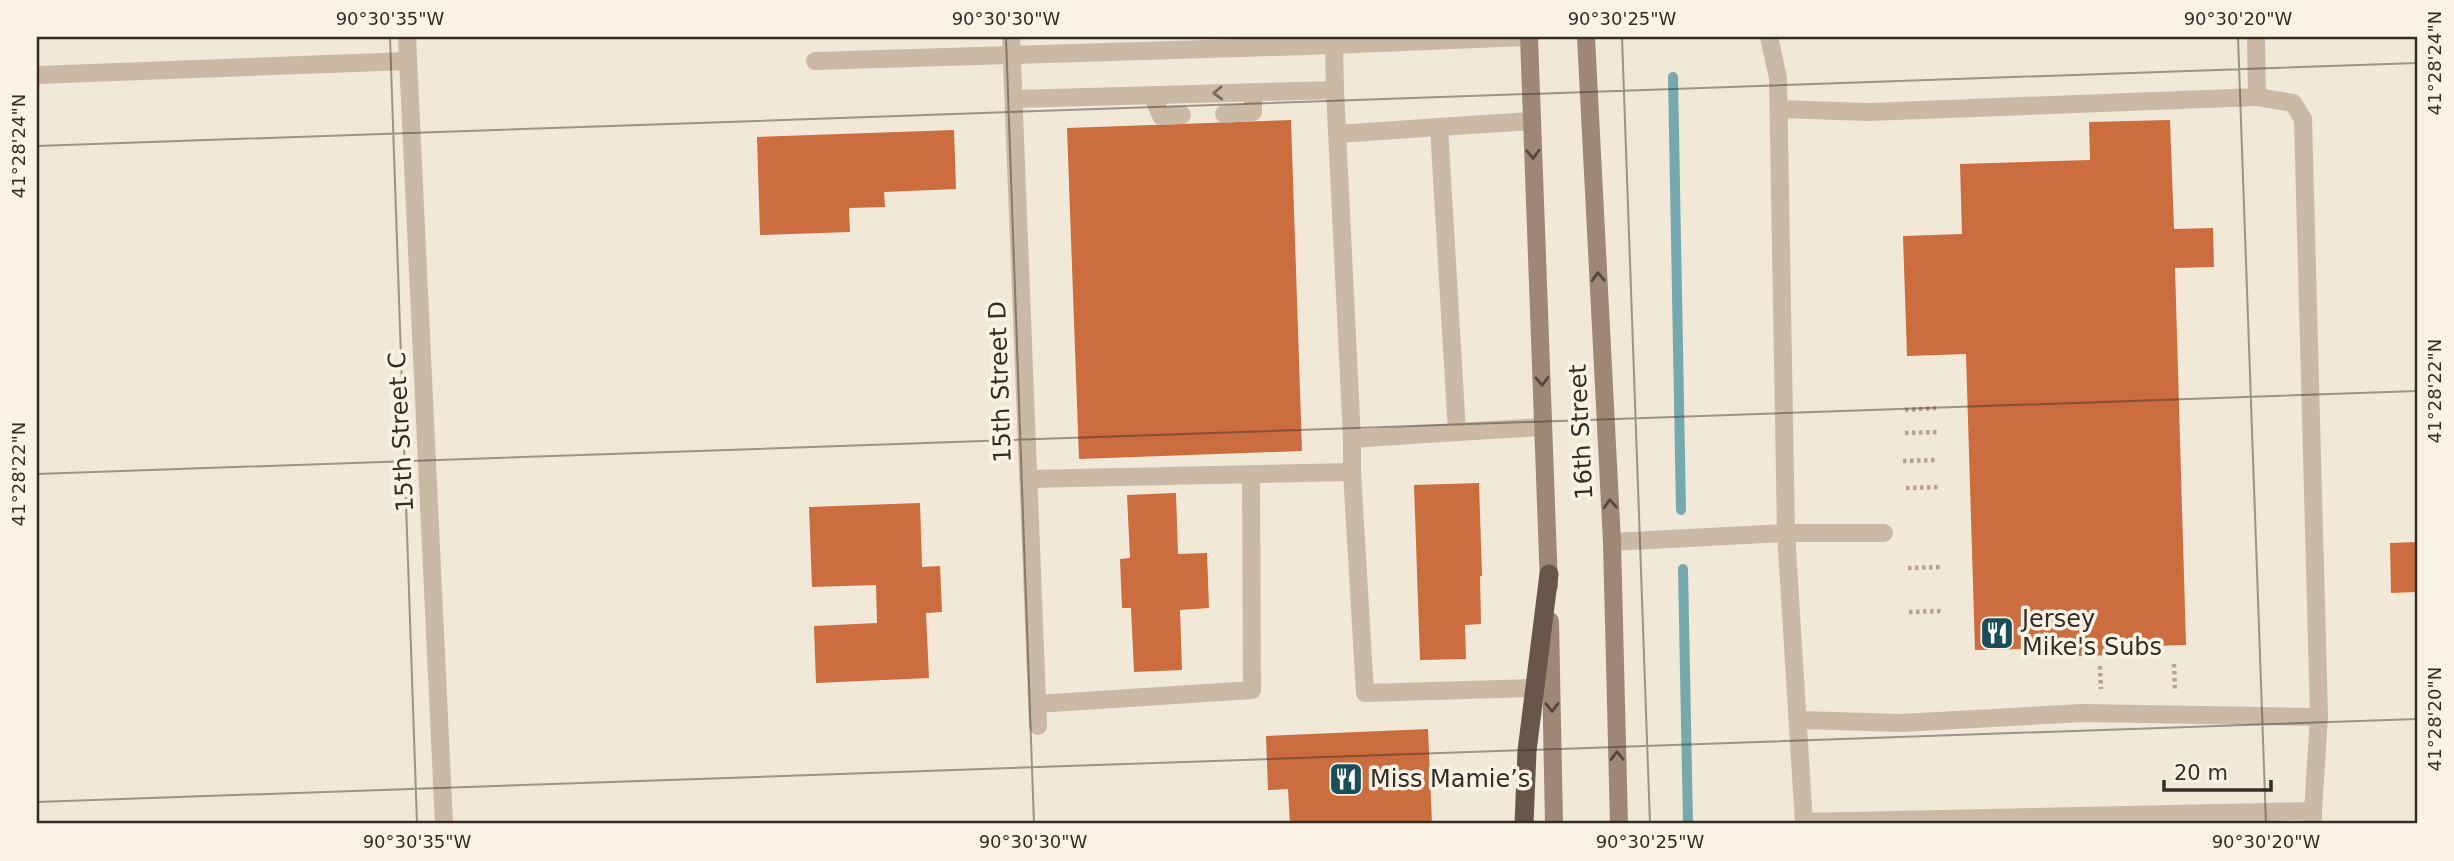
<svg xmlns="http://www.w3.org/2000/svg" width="2454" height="861" viewBox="0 0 2454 861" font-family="'DejaVu Sans',sans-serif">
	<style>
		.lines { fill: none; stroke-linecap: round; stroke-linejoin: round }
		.stream { stroke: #76a8b0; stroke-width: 10 }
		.building { fill: #cb6d3e }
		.path { stroke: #b6a38e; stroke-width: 4.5; stroke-dasharray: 3.5 3.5; stroke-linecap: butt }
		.service { stroke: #cab9a4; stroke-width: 18 }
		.minor { stroke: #cab9a4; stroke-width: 18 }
		.tertiary { stroke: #cab9a4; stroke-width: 18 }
		.secondary { stroke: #9e8875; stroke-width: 18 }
		.trunk { stroke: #68564a; stroke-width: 19 }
		.oneway { stroke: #786b5f }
		.oneway2 { stroke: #54483e }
		.ticks { fill: none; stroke: #352c26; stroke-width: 2; stroke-opacity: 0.45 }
		.labels { text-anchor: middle; stroke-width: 7; stroke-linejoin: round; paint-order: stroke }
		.street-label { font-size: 24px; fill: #352c26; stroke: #faf2e5 }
		.poi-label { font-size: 24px; fill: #352c26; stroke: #faf2e5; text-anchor: start }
		.neatline { fill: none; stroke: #352c26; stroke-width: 2.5 }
		.ticks-label { font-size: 18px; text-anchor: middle; fill: #352c26 }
	</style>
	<rect width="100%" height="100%" fill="#f2e8d8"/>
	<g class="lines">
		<!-- stream -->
		<g class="stream">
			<polyline points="1673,77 1681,510"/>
			<polyline points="1683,569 1688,824"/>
		</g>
	</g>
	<!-- building -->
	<g class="building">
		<polygon points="1291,120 1302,451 1079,459 1067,128"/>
		<polygon points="2170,120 2174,229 2213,228 2214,267 2175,268 2186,645 2117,647 2118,655 2074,656 2074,648 1975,650 1966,354 1907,356 1903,236 1962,234 1960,164 2090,160 2089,122"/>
		<polygon points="954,130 956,189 884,192 885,207 849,208 850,232 760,235 757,137"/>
		<polygon points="1479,483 1482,576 1480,576 1481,624 1465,625 1466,659 1420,660 1414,485"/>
		<polygon points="1176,493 1178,554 1207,553 1209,608 1180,610 1182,670 1134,672 1131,608 1122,608 1120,559 1130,558 1127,495"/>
		<polygon points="920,503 922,567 940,566 942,612 926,613 929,678 816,683 814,626 877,623 876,585 812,587 809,507"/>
		<polygon points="2417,542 2417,592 2391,593 2390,543"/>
		<polygon points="1428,729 1432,824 1290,824 1288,789 1268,790 1266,736"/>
	</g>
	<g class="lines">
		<!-- path -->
		<g class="path">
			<polyline points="1905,410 1936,408"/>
			<polyline points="1905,433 1937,432"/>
			<polyline points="1903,461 1938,460"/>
			<polyline points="1906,488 1940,487"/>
			<polyline points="1908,568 1942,567"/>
			<polyline points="1909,612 1944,611"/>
			<polyline points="2174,664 2175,691"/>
			<polyline points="2100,666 2101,689"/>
		</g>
		<!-- service -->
		<g class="service">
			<polyline points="1769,37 1778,78 1786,533 1804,824"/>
			<polyline points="1334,45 1335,90 1352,439 1457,432 1439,127 1338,134"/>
			<polyline points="1152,95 1161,116 1182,115"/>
			<polyline points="2257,97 2293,103 2303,119 2319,717 2313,811"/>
			<polyline points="1014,99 1335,90"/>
			<polyline points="1779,109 1869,112 2257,97 2256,37"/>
			<polyline points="1224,114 1253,112 1253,92"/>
			<polyline points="1439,127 1532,121"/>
			<polyline points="1457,432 1543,427"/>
			<polyline points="1352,472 1365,693 1535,688"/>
			<polyline points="1028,479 1352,472 1352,439"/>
			<polyline points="1612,542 1786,533 1884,533"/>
			<polyline points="1037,704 1252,690 1251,474"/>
			<polyline points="1799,720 1902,723 2083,713 2319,717"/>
			<polyline points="1804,822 2313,811 2313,824"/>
		</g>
		<!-- minor -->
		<g class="minor">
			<polyline points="407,37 444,824"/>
			<polyline points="1011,37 1038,726"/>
			<polyline points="37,75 408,61"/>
		</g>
		<!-- tertiary -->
		<polyline class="tertiary" points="815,61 1307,46 1527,37"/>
		<!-- secondary -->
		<g class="secondary">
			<polyline points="1529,37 1549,586"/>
			<polyline points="1586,37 1612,542 1619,824"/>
			<polyline points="1550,621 1554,824"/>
		</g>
		<!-- trunk -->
		<polyline class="trunk" points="1524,824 1527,751 1549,574"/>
	</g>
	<!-- one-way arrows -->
	<defs><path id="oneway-chevron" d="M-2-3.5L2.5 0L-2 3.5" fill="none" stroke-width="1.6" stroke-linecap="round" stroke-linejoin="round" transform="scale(1.75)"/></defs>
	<use class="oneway" href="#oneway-chevron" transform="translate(1218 93) rotate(178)"/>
	<g class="oneway2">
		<use href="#oneway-chevron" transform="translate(1533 154) rotate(88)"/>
		<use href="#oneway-chevron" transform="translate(1598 277) rotate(-93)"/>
		<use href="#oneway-chevron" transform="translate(1542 381) rotate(88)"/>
		<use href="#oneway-chevron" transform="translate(1610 504) rotate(-93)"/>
		<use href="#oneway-chevron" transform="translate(1552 707) rotate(89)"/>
		<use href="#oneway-chevron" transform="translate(1617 756) rotate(-91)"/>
	</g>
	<!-- ticks -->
	<path class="ticks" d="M 390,37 L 417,824M 1006,37 L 1034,824M 1622,37 L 1650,824M 2238,37 L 2266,824M 37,146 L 2417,63M 37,474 L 2417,391M 37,802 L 2417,719"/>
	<!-- icons -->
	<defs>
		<g id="restaurant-square" transform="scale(1.75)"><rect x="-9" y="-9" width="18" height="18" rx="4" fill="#1a4e58" stroke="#faf2e5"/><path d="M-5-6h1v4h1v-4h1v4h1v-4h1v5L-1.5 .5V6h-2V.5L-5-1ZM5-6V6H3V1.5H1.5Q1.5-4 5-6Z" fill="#fff"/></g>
	</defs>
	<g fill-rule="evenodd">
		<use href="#restaurant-square" x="1997" y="633"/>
		<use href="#restaurant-square" x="1346" y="779"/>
	</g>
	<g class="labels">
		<!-- street labels -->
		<g class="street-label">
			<text transform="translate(1000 382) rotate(-92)" y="8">15th Street D</text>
			<text transform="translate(401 432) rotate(-93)" y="8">15th Street C</text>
			<text transform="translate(1581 432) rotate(-93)" y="8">16th Street</text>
		</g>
		<!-- poi labels -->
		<g class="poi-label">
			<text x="2022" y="627">Jersey<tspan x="2022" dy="28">Mike's Subs</tspan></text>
			<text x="1370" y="787">Miss Mamie’s</text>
		</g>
	</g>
	<!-- border -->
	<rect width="2454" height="861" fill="none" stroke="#faf2e5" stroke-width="77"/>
	<!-- scale -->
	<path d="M2164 780v10h107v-10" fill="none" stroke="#352c26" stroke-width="3.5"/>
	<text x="2174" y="780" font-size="21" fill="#352c26" stroke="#faf2e5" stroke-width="5" paint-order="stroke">20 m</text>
	<rect x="38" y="38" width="2378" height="784" class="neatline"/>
	<g class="ticks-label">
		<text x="390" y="25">90°30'35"W</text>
		<text x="1006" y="25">90°30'30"W</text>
		<text x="1622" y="25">90°30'25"W</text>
		<text x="2238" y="25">90°30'20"W</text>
		<text transform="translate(2435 63) rotate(-90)" y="6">41°28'24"N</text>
		<text transform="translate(19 146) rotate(-90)" y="6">41°28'24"N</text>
		<text transform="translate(2435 391) rotate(-90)" y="6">41°28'22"N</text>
		<text transform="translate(19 474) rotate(-90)" y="6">41°28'22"N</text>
		<text transform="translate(2435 719) rotate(-90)" y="6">41°28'20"N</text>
		<text x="417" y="848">90°30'35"W</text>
		<text x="1033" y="848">90°30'30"W</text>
		<text x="1650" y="848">90°30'25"W</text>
		<text x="2266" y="848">90°30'20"W</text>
	</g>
</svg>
